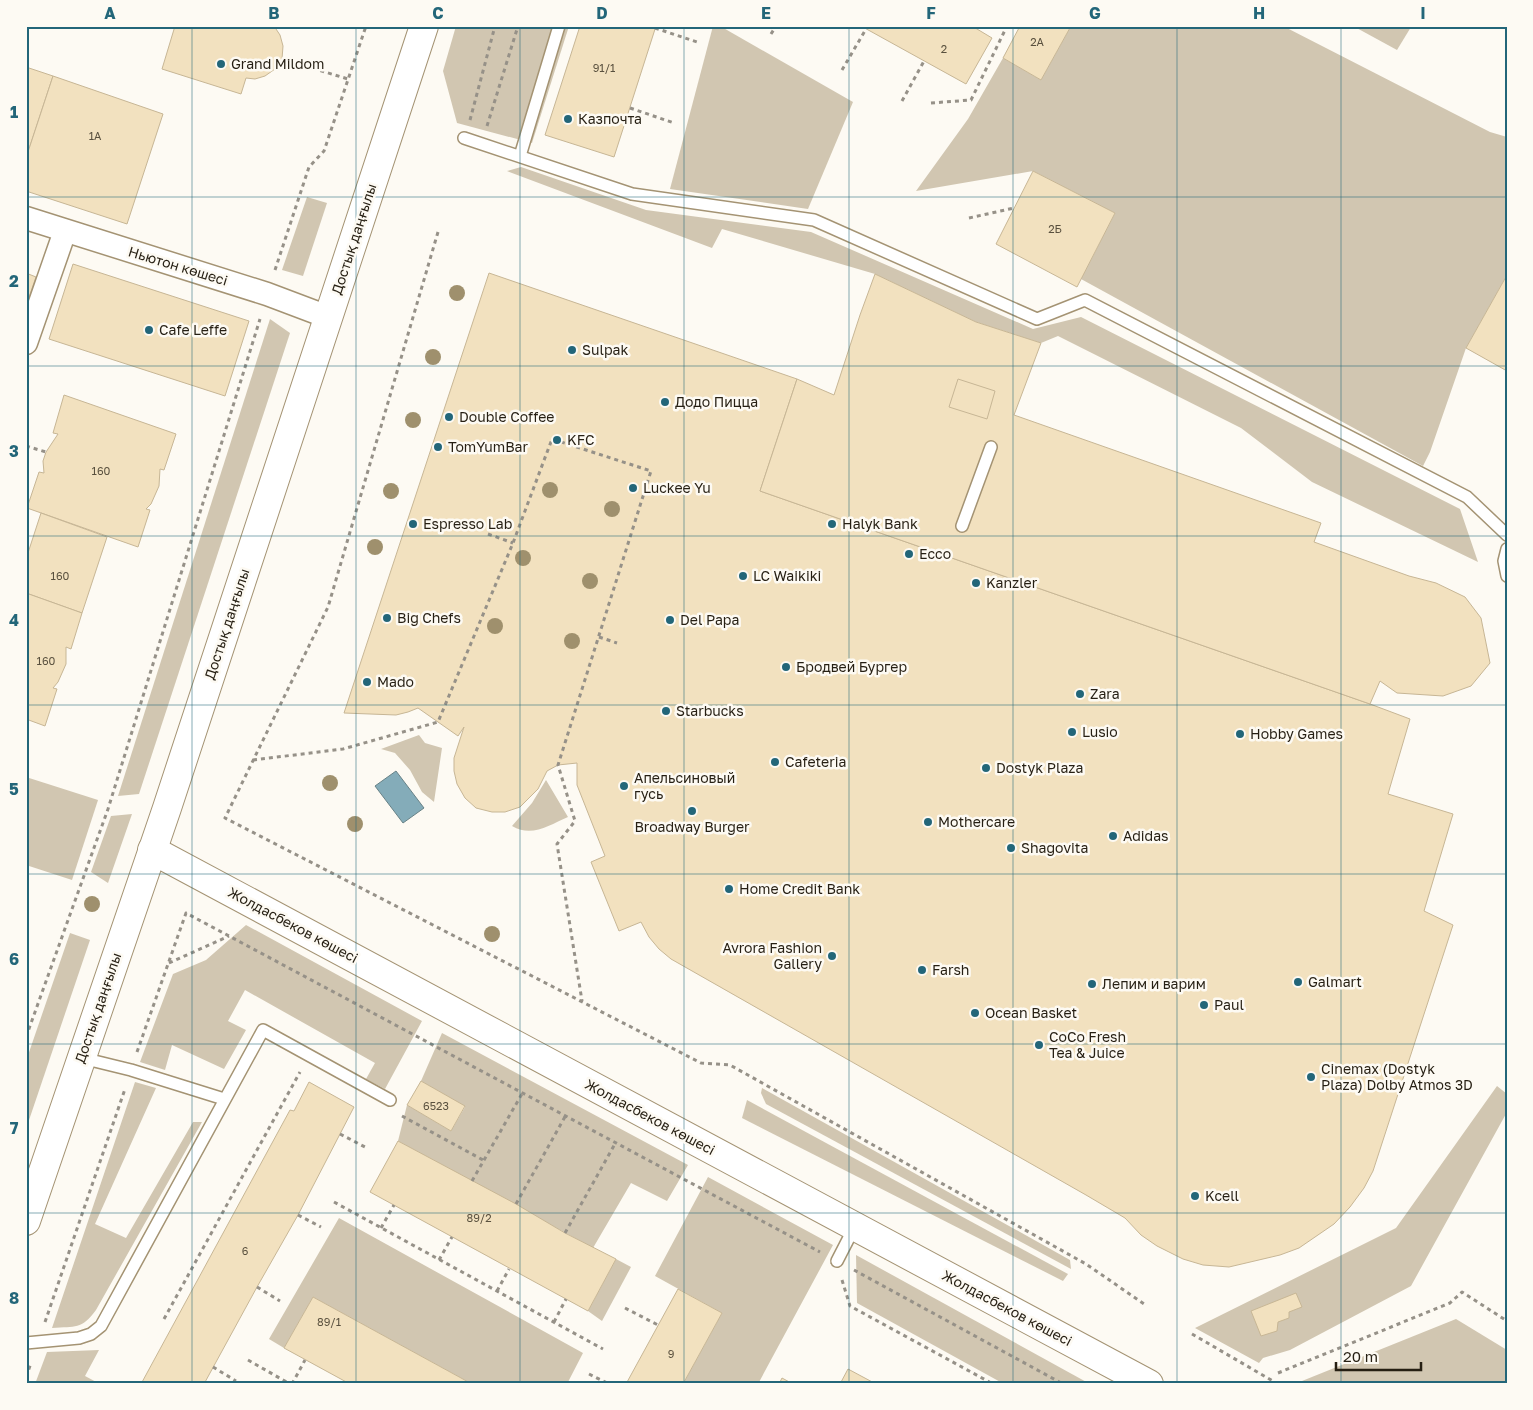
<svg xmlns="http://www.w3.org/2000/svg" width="1533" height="1410" viewBox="0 0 1533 1410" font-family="'Golos Text',sans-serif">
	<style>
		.green { fill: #d1c6b1 }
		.water { fill: #84acb9; stroke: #688287 }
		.building { fill: #f2e1bf; stroke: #c7b695 }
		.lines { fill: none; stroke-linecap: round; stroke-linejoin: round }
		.service-casing { stroke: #a49373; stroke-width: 14 }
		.minor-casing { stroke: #a49373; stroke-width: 25 }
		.tertiary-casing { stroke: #a49373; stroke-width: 30 }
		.secondary-casing { stroke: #a49373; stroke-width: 30 }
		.path { stroke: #969188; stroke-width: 3; stroke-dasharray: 4 4; stroke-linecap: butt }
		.service { stroke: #fff; stroke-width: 11 }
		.minor { stroke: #fff; stroke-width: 22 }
		.tertiary { stroke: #fff; stroke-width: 28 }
		.secondary { stroke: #fff; stroke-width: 28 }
		.tree { fill: #9f906d }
		.grid { fill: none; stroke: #236679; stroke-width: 1; stroke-opacity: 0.55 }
		.poi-dot { fill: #236679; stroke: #fdfaf3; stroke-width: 2 }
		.labels { text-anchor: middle; stroke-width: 5; stroke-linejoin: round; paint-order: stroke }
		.number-label { font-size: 11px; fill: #59503e }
		.poi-label { font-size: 14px; fill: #261f13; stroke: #fdfaf3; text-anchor: start }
		.street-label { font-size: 14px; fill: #261f13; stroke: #fdfaf3 }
		.neatline { fill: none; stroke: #236679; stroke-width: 2 }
		.grid-label { font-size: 16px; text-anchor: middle; font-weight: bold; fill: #236679 }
	</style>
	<rect width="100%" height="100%" fill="#fdfaf3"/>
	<!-- green -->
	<g class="green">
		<polygon points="456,26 569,26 532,143 457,123 443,71"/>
		<polygon points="713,26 720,26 853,102 808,209 670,189"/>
		<polygon points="1071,26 1283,26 1490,132 1507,137 1507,275 1466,348 1430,452 1423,466 1081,279 1115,213 1033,171 916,191 968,119 1003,58 1041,80"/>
		<polygon points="1353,26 1409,26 1411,27 1397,50"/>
		<polygon points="521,167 646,210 811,232 1033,329 1081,317 1460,509 1478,562 1312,482 1241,428 1058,336 1041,343 976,322 875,274 722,229 712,248 507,171"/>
		<polygon points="307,197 327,203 303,276 282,270"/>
		<polygon points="270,319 290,333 139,794 118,796"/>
		<polygon points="419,735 425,743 442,748 434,802 422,792 410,770 395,753 381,749"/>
		<polygon points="26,777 98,800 72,880 26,865"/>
		<path d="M 546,780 L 568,817 C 549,825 532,838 512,826 L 532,803 Z"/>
		<polygon points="132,814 108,883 91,872 111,816"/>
		<polygon points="246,925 422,1021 385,1089 366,1079 375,1063 245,990 228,1021 246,1030 224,1069 172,1045 165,1070 140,1062 173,974 206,960"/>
		<polygon points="70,933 90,940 26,1129 26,1061"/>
		<polygon points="442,1033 688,1165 667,1201 631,1183 593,1248 398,1141 407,1105 451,1131 465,1107 421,1081"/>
		<path d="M 135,1082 L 156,1088 L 95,1224 L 126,1238 L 193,1122 L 202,1122 L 96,1310 C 81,1330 76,1326 52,1328 Z"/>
		<polygon points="1497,1086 1507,1094 1507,1112 1411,1286 1290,1350 1263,1358 1259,1363 1195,1328 1396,1228"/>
		<polygon points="762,1088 1070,1260 1071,1269 766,1104 761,1093"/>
		<polygon points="747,1100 1068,1274 1063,1281 742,1118"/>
		<polygon points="708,1177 833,1245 758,1384 683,1384 722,1313 655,1276"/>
		<polygon points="339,1218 583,1353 567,1384 472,1384 313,1297 284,1348 269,1339"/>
		<polygon points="856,1255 1090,1384 1004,1384 857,1303"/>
		<polygon points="616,1259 631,1267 602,1321 588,1311"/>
		<polygon points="1456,1319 1507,1350 1507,1384 1297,1383"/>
		<polygon points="99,1350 85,1376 100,1384 35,1384 47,1352"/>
	</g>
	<!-- water -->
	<polygon class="water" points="396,771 424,808 403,823 375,786"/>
	<!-- building -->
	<g class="building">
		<polygon points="175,26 274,26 280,35 283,46 282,59 275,69 265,76 255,79 246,78 241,94 162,69"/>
		<polygon points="580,26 656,26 614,157 545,135"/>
		<polygon points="861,26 972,26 992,38 966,84"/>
		<polygon points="1020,26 1071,26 1041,80 1003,58"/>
		<polygon points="26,67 53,76 26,158"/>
		<polygon points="53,76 163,114 127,224 26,191 26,158"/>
		<polygon points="1033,171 1115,213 1077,287 996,244"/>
		<polygon points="73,264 249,321 225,396 49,339"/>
		<polygon points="26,273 36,277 26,306"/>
		<polygon points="489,273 797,379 760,491 1370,704 1410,719 1388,794 1453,814 1424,911 1453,925 1373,1171 1364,1188 1350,1207 1334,1224 1299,1248 1280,1255 1229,1267 1203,1265 1183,1259 1157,1246 1141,1235 1125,1218 1086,1195 671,959 659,949 649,937 641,922 619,931 591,862 605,856 577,785 577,763 558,765 547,771 538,789 520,807 505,812 492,812 476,808 465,798 457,784 454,771 454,758 464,727 458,736 418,708 408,712 396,715 344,713"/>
		<polygon points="875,274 976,322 1041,343 1014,415 1321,523 1314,542 1409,576 1436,583 1465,597 1481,618 1490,663 1471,686 1443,696 1397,693 1380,681 1370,704 760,491 797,379 834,395 860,315"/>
		<polygon points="1507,275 1507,371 1466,348"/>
		<polygon points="958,379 995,391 987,419 949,407"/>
		<polygon points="64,395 176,434 164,470 160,469 159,486 151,504 146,509 150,510 138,547 27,508 39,472 44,473 43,461 46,452 58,434 53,433"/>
		<polygon points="41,513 107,537 82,613 26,593 26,559"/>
		<polygon points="26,593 82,613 71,649 66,647 66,664 58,682 53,688 57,689 45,726 26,719"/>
		<polygon points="421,1081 465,1106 451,1131 407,1105"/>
		<polygon points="309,1082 354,1107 298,1215 257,1287 204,1384 141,1384 290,1110 294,1111"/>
		<polygon points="398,1141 516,1204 565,1233 616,1259 588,1311 370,1192"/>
		<polygon points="678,1289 722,1313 683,1384 626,1384"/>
		<polygon points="1296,1293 1302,1307 1289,1312 1289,1318 1278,1322 1277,1331 1261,1336 1251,1311"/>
		<polygon points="313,1297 472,1384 350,1384 284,1348"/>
		<polygon points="848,1369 876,1384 840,1384"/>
		<polygon points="782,1378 793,1384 779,1384"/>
	</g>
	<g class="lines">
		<!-- service casing -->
		<g class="service-casing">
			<g id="service">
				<polyline points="464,138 632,194 814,220 1037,319 1085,300 1467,497 1507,535"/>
				<polyline points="520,156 559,26"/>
				<polyline points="962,526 991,447"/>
				<polyline points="1507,549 1504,561 1507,576"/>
				<polyline points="82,1058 131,1070 224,1099"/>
				<polyline points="837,1261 855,1226"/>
				<polyline points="26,1343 79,1338 91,1334 101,1326 263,1030 390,1100"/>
			</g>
		</g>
		<!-- minor casing -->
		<g class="minor-casing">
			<g id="minor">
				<polyline points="26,218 267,294 328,317"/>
				<polyline points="26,343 65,231"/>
			</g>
		</g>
		<!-- tertiary casing -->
		<g class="tertiary-casing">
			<polyline id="tertiary" points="152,850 1149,1384"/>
		</g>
		<!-- secondary casing -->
		<g class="secondary-casing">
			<polyline id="secondary" points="26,1221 167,808 424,26"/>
		</g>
		<!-- path -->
		<g class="path">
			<polyline points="655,28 697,42"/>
			<polyline points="771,34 776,26"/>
			<polyline points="282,59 348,79"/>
			<polyline points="842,70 866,29"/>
			<polyline points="902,101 924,61"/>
			<polyline points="931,103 971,100 1007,26"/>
			<polyline points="630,108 674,123"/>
			<polyline points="470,120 495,26"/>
			<polyline points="487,126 518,26"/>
			<polyline points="969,218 1014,208"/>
			<polyline points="438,232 328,607 225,818 701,1063 730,1065 1086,1264 1147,1306"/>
			<polyline points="275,270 309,167 324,151 366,26"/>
			<polyline points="26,446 46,452"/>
			<polyline points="488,534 513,543"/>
			<polyline points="599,637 617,643"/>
			<polyline points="253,760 343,749 438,722 513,543 552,439 651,471 558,765 575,821 557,844 582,1001"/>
			<polyline points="169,963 229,936"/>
			<polyline points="26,1037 108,809 260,319"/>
			<polyline points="137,1052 186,913 820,1252"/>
			<polyline points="402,1116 483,1160"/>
			<polyline points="340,1134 365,1147"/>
			<polyline points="472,1181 523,1092"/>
			<polyline points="334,1202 603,1349"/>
			<polyline points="516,1204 566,1115"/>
			<polyline points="298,1215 321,1227"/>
			<polyline points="381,1228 394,1205"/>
			<polyline points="565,1233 616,1142"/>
			<polyline points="439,1260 452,1237"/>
			<polyline points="854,1270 1063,1384"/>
			<polyline points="842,1280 850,1306 993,1384"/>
			<polyline points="257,1287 280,1301"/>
			<polyline points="497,1291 509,1269"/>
			<polyline points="625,1308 658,1325"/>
			<polyline points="164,1319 300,1072"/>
			<polyline points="45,1322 125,1089"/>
			<polyline points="554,1322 566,1299"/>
			<polyline points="1192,1334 1278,1384"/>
			<polyline points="248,1360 290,1384"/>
			<polyline points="213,1367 236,1381"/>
			<polyline points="1278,1373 1450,1303 1462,1292 1507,1321"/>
			<polyline points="589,1374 609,1384"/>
			<polyline points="26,1377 31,1363"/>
			<polyline points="292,1384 305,1360"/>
		</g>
		<!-- service -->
		<use href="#service" class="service"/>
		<!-- minor -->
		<use href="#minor" class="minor"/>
		<!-- tertiary -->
		<use href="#tertiary" class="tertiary"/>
		<!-- secondary -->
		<use href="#secondary" class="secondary"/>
	</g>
	<!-- trees -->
	<g class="tree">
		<circle cx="457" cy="293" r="8"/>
		<circle cx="433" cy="357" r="8"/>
		<circle cx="413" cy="420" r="8"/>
		<circle cx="550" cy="490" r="8"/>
		<circle cx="391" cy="491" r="8"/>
		<circle cx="612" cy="509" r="8"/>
		<circle cx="375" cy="547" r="8"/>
		<circle cx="523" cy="558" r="8"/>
		<circle cx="590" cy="581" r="8"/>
		<circle cx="495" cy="626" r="8"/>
		<circle cx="572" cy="641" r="8"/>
		<circle cx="330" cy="783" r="8"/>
		<circle cx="355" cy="824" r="8"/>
		<circle cx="92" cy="904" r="8"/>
		<circle cx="492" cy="934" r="8"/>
	</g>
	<!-- grid -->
	<path class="grid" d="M 192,26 L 192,1384M 356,26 L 356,1384M 520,26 L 520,1384M 684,26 L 684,1384M 849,26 L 849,1384M 1013,26 L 1013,1384M 1177,26 L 1177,1384M 1341,26 L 1341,1384M 26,197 L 1507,197M 26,366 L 1507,366M 26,536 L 1507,536M 26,705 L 1507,705M 26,874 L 1507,874M 26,1044 L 1507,1044M 26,1213 L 1507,1213"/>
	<!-- markers -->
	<g class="poi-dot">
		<circle cx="221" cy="64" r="5"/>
		<circle cx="568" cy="119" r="5"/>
		<circle cx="149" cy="330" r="5"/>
		<circle cx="572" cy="350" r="5"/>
		<circle cx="665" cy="402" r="5"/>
		<circle cx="449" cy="417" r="5"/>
		<circle cx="557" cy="440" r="5"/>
		<circle cx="438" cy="447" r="5"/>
		<circle cx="633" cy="488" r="5"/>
		<circle cx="413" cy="524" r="5"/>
		<circle cx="832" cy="524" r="5"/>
		<circle cx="909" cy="554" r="5"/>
		<circle cx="743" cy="576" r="5"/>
		<circle cx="976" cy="583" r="5"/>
		<circle cx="387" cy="618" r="5"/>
		<circle cx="670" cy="620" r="5"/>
		<circle cx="786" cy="667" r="5"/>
		<circle cx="367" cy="682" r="5"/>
		<circle cx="1080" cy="694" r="5"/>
		<circle cx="666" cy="711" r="5"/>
		<circle cx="1072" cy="732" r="5"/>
		<circle cx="1240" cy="734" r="5"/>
		<circle cx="775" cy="762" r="5"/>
		<circle cx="986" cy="768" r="5"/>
		<circle cx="624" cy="786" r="5"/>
		<circle cx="692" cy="811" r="5"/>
		<circle cx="928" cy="822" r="5"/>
		<circle cx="1113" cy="836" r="5"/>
		<circle cx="1011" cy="848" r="5"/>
		<circle cx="729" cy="889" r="5"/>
		<circle cx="832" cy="956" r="5"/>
		<circle cx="922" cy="970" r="5"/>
		<circle cx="1298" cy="982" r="5"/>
		<circle cx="1092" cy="984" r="5"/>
		<circle cx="1204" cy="1005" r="5"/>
		<circle cx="975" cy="1013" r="5"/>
		<circle cx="1039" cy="1045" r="5"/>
		<circle cx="1311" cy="1077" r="5"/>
		<circle cx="1195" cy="1196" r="5"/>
	</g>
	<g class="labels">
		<!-- number labels -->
		<g class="number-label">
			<text x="1037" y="46">2А</text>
			<text x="944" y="53">2</text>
			<text x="604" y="72">91/1</text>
			<text x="95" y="140">1А</text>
			<text x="1055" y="233">2Б</text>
			<text x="101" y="475">160</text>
			<text x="60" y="580">160</text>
			<text x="46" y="665">160</text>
			<text x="436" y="1110">6523</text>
			<text x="479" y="1222">89/2</text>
			<text x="245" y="1255">6</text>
			<text x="329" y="1326">89/1</text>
			<text x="671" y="1358">9</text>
		</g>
		<!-- poi labels -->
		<g class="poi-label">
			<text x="231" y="69">Grand Mildom</text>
			<text x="578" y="124">Казпочта</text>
			<text x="159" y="335">Cafe Leffe</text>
			<text x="582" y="355">Sulpak</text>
			<text x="675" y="407">Додо Пицца</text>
			<text x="459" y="422">Double Coffee</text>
			<text x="567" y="445">KFC</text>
			<text x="448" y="452">TomYumBar</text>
			<text x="643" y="493">Luckee Yu</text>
			<text x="423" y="529">Espresso Lab</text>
			<text x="842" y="529">Halyk Bank</text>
			<text x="919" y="559">Ecco</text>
			<text x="753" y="581">LC Waikiki</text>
			<text x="986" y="588">Kanzler</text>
			<text x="397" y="623">Big Chefs</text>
			<text x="680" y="625">Del Papa</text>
			<text x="796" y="672">Бродвей Бургер</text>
			<text x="377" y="687">Mado</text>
			<text x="1090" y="699">Zara</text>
			<text x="676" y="716">Starbucks</text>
			<text x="1082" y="737">Lusio</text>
			<text x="1250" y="739">Hobby Games</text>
			<text x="785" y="767">Cafeteria</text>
			<text x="996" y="773">Dostyk Plaza</text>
			<text x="634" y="783">Апельсиновый<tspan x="634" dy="16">гусь</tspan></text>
			<text x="938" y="827">Mothercare</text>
			<text x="692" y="832" text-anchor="middle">Broadway Burger</text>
			<text x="1123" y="841">Adidas</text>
			<text x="1021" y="853">Shagovita</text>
			<text x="739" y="894">Home Credit Bank</text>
			<text x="822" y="953" text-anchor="end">Avrora Fashion<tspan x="822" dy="16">Gallery</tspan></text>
			<text x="932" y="975">Farsh</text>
			<text x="1308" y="987">Galmart</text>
			<text x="1102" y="989">Лепим и варим</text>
			<text x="1214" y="1010">Paul</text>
			<text x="985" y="1018">Ocean Basket</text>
			<text x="1049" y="1042">CoCo Fresh<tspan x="1049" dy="16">Tea &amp; Juice</tspan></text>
			<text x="1321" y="1074">Cinemax (Dostyk<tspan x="1321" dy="16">Plaza) Dolby Atmos 3D</tspan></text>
			<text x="1205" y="1201">Kcell</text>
		</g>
		<!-- street labels -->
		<g class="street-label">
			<text transform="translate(354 239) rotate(-72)" y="5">Достық даңғылы</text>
			<text transform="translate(178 266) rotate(17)" y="5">Ньютон көшесі</text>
			<text transform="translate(227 624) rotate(-72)" y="5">Достық даңғылы</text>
			<text transform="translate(293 925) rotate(28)" y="5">Жолдасбеков көшесі</text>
			<text transform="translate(98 1008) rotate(-71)" y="5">Достық даңғылы</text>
			<text transform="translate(650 1117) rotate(28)" y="5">Жолдасбеков көшесі</text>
			<text transform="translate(1007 1308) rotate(28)" y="5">Жолдасбеков көшесі</text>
		</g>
	</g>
	<!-- border -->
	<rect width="1533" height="1410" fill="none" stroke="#fdfaf3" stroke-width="55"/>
	<!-- scale -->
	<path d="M1336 1362v8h85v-8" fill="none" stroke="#261f13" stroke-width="2.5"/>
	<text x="1343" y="1362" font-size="15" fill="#261f13" stroke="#fdfaf3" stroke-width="4" paint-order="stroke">20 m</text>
	<rect x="28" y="28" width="1478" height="1354" class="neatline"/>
	<g class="grid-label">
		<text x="110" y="19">A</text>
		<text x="274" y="19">B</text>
		<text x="438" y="19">C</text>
		<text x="602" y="19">D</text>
		<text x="766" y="19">E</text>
		<text x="931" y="19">F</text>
		<text x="1095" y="19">G</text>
		<text x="1259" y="19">H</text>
		<text x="1423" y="19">I</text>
		<text x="14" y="118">1</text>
		<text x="14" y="287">2</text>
		<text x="14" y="457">3</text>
		<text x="14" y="626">4</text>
		<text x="14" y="795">5</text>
		<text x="14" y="965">6</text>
		<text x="14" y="1134">7</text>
		<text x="14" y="1304">8</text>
	</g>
</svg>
